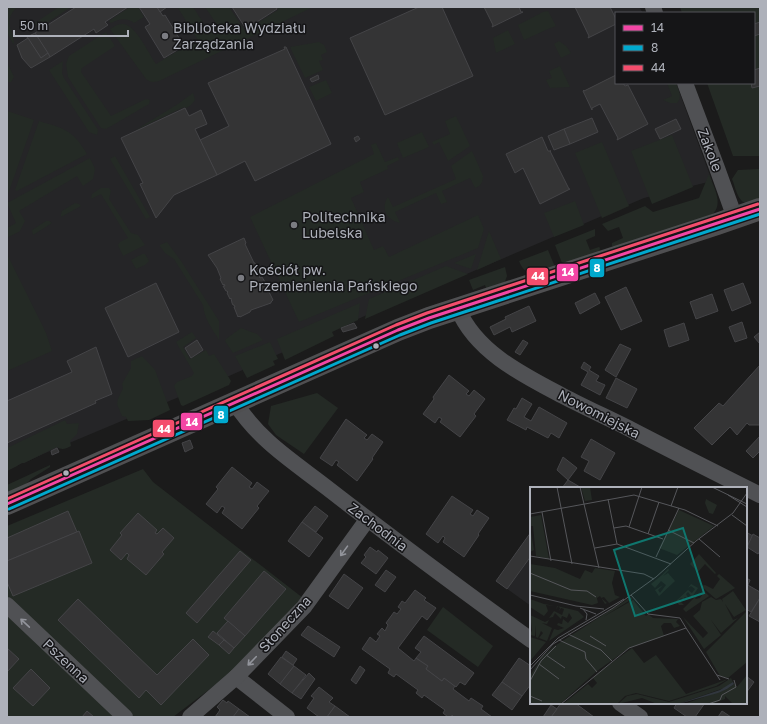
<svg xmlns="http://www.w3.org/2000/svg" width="767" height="724" viewBox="0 0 767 724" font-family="'Golos Text',sans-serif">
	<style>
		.built { fill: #252527 }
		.green { fill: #242a25 }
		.building { fill: #343435; stroke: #444447 }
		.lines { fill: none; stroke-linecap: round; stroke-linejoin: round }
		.street { stroke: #505154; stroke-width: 16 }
		.secondary { stroke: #4f4f51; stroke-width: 22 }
		.bus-1-casing { stroke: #151517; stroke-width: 6 }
		.bus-2-casing { stroke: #151517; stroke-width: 6 }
		.bus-3-casing { stroke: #151517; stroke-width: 6 }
		.bus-1 { stroke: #f346a5; stroke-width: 3 }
		.bus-2 { stroke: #00a9ce; stroke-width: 3 }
		.bus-3 { stroke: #f44d6c; stroke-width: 3 }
		.oneway { stroke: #92949b }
		.poi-dot { fill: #7b7c82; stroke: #151517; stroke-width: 1.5 }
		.bus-dot { fill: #aeb1ba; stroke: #151517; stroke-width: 1.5 }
		.labels { text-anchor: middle; stroke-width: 3; stroke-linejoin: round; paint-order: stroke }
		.poi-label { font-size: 14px; fill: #aeb1ba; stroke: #151517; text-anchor: start }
		.street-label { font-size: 14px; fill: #aeb1ba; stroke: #151517 }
		.inset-road { fill: none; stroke: #56575b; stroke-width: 1 }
		.view { fill: #0f766e; fill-opacity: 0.15; stroke: #0f766e; stroke-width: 2 }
		.inset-edge { fill: none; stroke: #aeb1ba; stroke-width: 2 }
		.line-badge { stroke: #151517; stroke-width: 1.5 }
		.badge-label { font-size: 11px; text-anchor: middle; font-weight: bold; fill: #fff }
	</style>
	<rect width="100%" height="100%" fill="#1b1b1b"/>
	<!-- built -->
	<g class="built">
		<polygon points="7,7 639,7 643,13 616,13 616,83 676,83 712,181 644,198 462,276 376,311 229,376 43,454 24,463 22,463 7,471"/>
		<polygon points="531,532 531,606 496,581"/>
	</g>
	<!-- green -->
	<g class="green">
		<path d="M 7,7 L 17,7 C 2,22 14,30 14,45 L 7,33 Z"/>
		<polygon points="59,7 71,7 39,28 35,23"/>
		<path d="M 130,7 L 138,7 L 144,17 L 134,23 C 127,17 119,19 111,23 L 109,21 Z"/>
		<path d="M 180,7 L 193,7 L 208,30 L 218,26 L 205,7 L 229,7 L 245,31 L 278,10 L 277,7 L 311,7 L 311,8 L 159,81 C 154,82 151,83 146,79 L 110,29 C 114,27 117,24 122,24 C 135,23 149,54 156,64 L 186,46 L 188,48 L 199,42 L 178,8 Z"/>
		<polygon points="680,7 760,7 760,156 733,156 707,83 754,83 754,13 682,13"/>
		<polygon points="548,11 556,26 548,29 524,40 518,25 543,12"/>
		<polygon points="508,30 515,44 496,53 493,38"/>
		<polygon points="106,32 115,46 82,68 81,72 111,116 146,99 150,100 149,104 106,129 101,128 68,77 66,64 69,56"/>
		<polygon points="559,41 566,46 571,53 561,58 554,44"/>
		<polygon points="319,42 324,45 327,52 321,55 323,60 319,61 323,70 305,78 290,47"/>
		<polygon points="63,61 62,73 64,78 98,130 97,135 89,132 49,70"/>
		<polygon points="7,62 14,77 11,82 8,82"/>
		<polygon points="560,66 570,87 550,88 546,80 552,78 549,71"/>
		<polygon points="326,80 332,93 316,101 309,87"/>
		<path d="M 667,83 L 676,83 C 678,90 683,97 677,103 L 670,103 L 663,100 L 672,96 Z"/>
		<polygon points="193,93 195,100 191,105 186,108 184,107 134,131 178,104"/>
		<polygon points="7,111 34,120 7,197"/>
		<polygon points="456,116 470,146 448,161 439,142 434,145 432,142 450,134 445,121"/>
		<path d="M 39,121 C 65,129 72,129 87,154 L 17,191 L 15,190 Z"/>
		<polygon points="422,132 429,147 403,158 397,143"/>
		<polygon points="672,135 693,187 652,204 631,151"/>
		<polygon points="602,142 629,206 602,218 575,153"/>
		<polygon points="376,143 385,162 398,157 399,160 387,166 388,169 360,182 364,192 351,198 374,250 383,246 389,257 478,215 484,229 478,248 299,322 250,217 374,154 371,145"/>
		<path d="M 472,151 L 483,176 C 483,182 481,186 475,188 L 470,178 L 442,191 L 447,202 L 441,204 L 436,193 L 395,212 L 400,223 C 387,220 380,209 388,197 L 393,207 L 456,179 L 451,166 Z"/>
		<polygon points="115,156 150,217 146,219 110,159"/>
		<polygon points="90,158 95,169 93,179 83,186 77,176 19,211 25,221 20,231 7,238 7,228 16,223 7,203"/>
		<path d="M 760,169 L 760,199 C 756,200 751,202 747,203 C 738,203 735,186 732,179 L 738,170 Z"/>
		<path d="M 709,174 C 713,186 724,203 713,214 L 618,248 L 612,246 L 612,243 L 623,238 L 619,227 L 608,231 L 602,224 L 645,206 L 653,212 L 699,198 Z"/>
		<polygon points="101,188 109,188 111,191 109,199 131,233 138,235 145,245 123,256 118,245 120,242 128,238 101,194 91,199 92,194"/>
		<polygon points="575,201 584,225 554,237 544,213"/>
		<polygon points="75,203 79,204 81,206 61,217 61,214 62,211"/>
		<polygon points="46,221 49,221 52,223 33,235 32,230"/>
		<polygon points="595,229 595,236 586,240 590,250 599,247 600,248 599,252 566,264 562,263 555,245"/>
		<polygon points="489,231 501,259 477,270"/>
		<path d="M 167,242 L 181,261 L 219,321 L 219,340 C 212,329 204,318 203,305 L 174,259 L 165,253 L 160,246 L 160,245 Z"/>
		<path d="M 548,250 L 555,267 C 540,272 527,281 519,261 Z"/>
		<polygon points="7,254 46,333 52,351 7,371"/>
		<polygon points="142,254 145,254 149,261 145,265 136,269 131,260"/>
		<polygon points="476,254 471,269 454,263"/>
		<polygon points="446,266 468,274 365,319 369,299"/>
		<polygon points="505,267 507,276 504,284 487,291 485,285 473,290 469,280"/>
		<polygon points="360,303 358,320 332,332 334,336 285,360 277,339"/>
		<polygon points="241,328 257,334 263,340 233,353 225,341 226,339"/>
		<polygon points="192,332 196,338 183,347 190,359 206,350 209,356 214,354 231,381 229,385 183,406 181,405 174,386 177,382 192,376 194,373 176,342"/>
		<polygon points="270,342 278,359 273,361 275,365 247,378 235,356"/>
		<polygon points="142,356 155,370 170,410 149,420 128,421 126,417 122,416 117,404 118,399 123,388 122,384 131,368 131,361"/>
		<polygon points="317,393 338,408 304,454 276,435 268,424 271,406"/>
		<path d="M 65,420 L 67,424 L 79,423 L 77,434 L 70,441 L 71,446 C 67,448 62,451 57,447 L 24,463 L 22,463 L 18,465 L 17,466 L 7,471 L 7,448 Z"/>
		<polygon points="50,465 50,467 31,479 26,484 7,493 7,485"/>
		<polygon points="143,469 153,482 303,598 239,667 173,717 7,717 7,526"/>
		<polygon points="443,607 493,646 478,667 427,630"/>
	</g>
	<!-- building -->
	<g class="building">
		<polygon points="76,7 128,7 105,22 108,25 96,33 94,29 50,57 35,33"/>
		<polygon points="139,7 157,7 163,16 165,15 184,46 164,58 145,27 150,24"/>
		<polygon points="157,7 167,7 160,12"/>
		<polygon points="232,7 276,7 277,9 246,29"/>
		<polygon points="419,7 442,7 473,76 385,115 350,38"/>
		<polygon points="484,7 519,7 521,12 523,12 492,27 493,25"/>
		<polygon points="575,7 610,7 616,19 616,24 588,38 589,36"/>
		<polygon points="760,22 760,34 754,36 754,24"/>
		<polygon points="35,33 48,53 41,58 27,37"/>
		<polygon points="28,38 41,58 48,53 50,57 31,68 22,58 17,45"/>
		<polygon points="284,47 286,47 331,144 255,181 245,161 217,175 200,140 229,126 208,83 285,49"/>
		<polygon points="760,68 760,86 752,88 751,83 754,83 754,70"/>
		<polygon points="318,75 319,79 312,82 310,79"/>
		<polygon points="616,75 616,83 623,83 625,86 628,85 648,124 617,140 618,138 600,104 592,108 592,110 583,91 584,90 584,91"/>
		<polygon points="185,108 189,116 201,110 207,124 195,129 217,175 174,195 156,218 140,184 143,183 121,138"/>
		<polygon points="592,118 598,132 570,144 564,129"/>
		<polygon points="676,119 681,129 660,139 655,129"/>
		<polygon points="564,129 570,144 554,150 548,136"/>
		<polygon points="358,136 360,139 356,142 354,138"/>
		<polygon points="542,137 548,151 551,151 550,151 569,189 570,189 540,204 523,168 515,173 506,154"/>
		<polygon points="244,238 246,243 245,244 254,263 255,263 258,268 256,269 257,271 259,270 261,275 259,276 260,278 262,277 265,282 263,284 263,285 265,284 268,290 266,291 267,292 269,292 273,300 271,302 271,303 251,310 250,312 240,317 239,316 238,317 234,307 235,307 234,305 233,305 232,303 231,298 230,299 227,293 228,292 227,291 226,291 223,286 225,286 224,284 223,285 220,279 221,278 217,268 208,255"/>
		<polygon points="156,283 179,332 128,357 105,308"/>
		<polygon points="743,283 751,303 732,311 724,290"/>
		<polygon points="626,287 642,321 621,330 605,297"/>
		<polygon points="595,293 600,303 580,314 575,303"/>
		<polygon points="712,294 718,311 696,319 690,302"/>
		<polygon points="529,306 536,321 512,332 510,327 494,335 490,327 506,319 505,317"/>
		<polygon points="742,322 747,338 735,342 729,327"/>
		<polygon points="354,323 357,328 343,332 341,328"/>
		<polygon points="684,323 689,340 669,347 664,330"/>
		<polygon points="760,332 760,344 754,337"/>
		<polygon points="197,340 203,350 191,358 185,348"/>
		<polygon points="523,340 528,343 520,355 515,352"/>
		<polygon points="620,344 631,349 616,377 605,370"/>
		<polygon points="96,347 112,394 95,401 96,403 7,443 7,401 72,372 67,361"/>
		<polygon points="584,362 591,367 589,370 599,376 596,381 605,385 600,395 581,385 588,372 581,368"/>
		<polygon points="760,365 760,425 749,425 747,423 737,435 730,427 712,445 694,428 719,403 723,406"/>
		<polygon points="449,375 469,391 466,394 469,396 474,390 485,399 474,414 476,416 460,437 440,422 442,419 439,417 435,423 423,414 434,399 433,397"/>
		<polygon points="616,378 637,389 627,408 606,398"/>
		<polygon points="522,398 532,404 524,417 531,421 539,407 567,423 559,438 551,433 548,438 527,427 526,430 507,420 514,408 516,409"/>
		<polygon points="346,419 367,435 364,438 367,440 372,434 383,442 372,458 373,459 357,481 337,465 339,462 336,460 332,466 320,458"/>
		<polygon points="760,436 760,451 753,458 746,451"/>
		<polygon points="591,439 615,453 600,480 584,471 589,461 581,457"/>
		<polygon points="190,440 193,448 185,452 182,443"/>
		<polygon points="57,448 59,452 52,455 51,451"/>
		<polygon points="563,457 577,468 568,480 557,470"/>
		<polygon points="232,467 252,483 249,487 252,489 257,482 269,491 257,506 259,508 242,529 222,513 225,508 222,506 217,513 206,504 218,489 216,487"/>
		<polygon points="568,480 580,487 562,488"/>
		<polygon points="452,496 473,510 470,514 473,516 477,510 489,518 478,534 479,535 464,557 443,542 445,538 443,536 438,543 426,534"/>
		<polygon points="315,506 328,516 316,532 302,522"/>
		<polygon points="68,511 77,532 7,561 7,538"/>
		<polygon points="138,513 157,530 155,533 157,534 163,528 174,538 162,552 164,554 146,575 127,559 129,555 127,553 121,560 110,550 122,535 120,533"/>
		<polygon points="302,522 323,538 309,557 288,541"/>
		<polygon points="79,531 92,563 13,596 7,582 7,561"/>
		<polygon points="531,532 531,556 507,589 496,581"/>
		<polygon points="746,532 753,536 748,545 746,544"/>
		<polygon points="753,534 760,538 760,551 758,554 747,547"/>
		<polygon points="370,547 377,552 378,550 388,558 376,574 361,563 366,557 364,555"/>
		<polygon points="240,551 251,560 197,623 186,613"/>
		<polygon points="386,570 396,577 385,592 375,585"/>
		<polygon points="264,571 286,589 245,636 224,618"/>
		<polygon points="344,574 363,588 348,609 329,596"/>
		<polygon points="746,578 750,580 748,585 746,585"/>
		<polygon points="746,584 760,592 760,598 751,612 746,609"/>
		<polygon points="415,590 426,598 424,600 436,608 427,620 422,616 398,648 414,661 416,658 428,666 426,669 442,681 444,678 455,686 453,689 469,701 471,698 483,706 481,709 492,717 454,717 452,715 451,717 448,717 443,713 445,710 424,695 422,698 416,693 418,690 396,674 394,677 388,673 390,669 362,649 370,637 376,642 380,636 377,634 382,628 385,631 388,625 386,623 394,612 397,614 401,609 398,607 402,601 405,603"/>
		<polygon points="760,598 760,622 749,616"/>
		<polygon points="78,599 157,675 193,639 209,655 161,705 146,690 139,698 58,620"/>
		<polygon points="228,621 245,636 234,648 217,633"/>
		<polygon points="308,626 340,647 334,657 301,635"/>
		<polygon points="213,631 224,640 219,645 208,637"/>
		<polygon points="424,636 474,673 465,685 460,682 456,687 444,678 442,681 426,669 428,666 416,658 421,652 415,648"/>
		<polygon points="224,640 234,648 229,654 219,645"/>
		<polygon points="7,648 19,659 7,672"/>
		<polygon points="286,651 297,659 293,665 282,657"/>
		<polygon points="281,657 294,666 280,684 268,674"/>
		<polygon points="519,658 531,666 531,684 522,696 502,682"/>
		<polygon points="294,666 306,675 292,693 280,684"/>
		<polygon points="360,666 365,670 356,684 351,680"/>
		<polygon points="31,669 50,688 33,706 13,688"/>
		<polygon points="309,673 315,679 301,699 292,693"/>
		<polygon points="746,676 754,682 746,693"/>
		<polygon points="502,682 522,696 512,710 492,695"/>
		<polygon points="319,687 333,698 329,702 335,706 327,717 319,717 307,708 314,698 311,696"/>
		<polygon points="223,700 227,703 228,701 239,709 233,717 215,717 220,710 217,707"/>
		<polygon points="561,703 575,703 594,717 551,717"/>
		<polygon points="677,703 705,703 695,717 687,717 674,708"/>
		<polygon points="551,705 557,709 551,717 543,717"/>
		<polygon points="335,706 350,717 327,717"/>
		<polygon points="239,709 250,717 233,717"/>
		<polygon points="87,711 94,717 82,717"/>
		<polygon points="722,711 731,717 718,717"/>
	</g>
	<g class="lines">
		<!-- street -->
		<g class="street">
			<polyline points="653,7 655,13"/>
			<polyline points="685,83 717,168 735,218"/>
			<path d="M 458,309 C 476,352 523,375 563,396 C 584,407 606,417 628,428 C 672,451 716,473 760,495"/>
			<path d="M 235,403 C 260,441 291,460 326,487 C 393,539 462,590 531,640"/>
			<polyline points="7,605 125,717"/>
			<polyline points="236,677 287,717"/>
			<polyline points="620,703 640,717"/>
			<polyline points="190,717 236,677 304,607 367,520"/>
		</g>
		<!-- secondary -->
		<polyline class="secondary" points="7,504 398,330 429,318 717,224 760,209"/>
		<!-- bus-1 casing -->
		<g class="bus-1-casing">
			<polyline id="bus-1" points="7,504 398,330 429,318 760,209"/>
		</g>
		<!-- bus-2 casing -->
		<g class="bus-2-casing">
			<polyline id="bus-2" points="9,509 400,335 431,323 760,214"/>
		</g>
		<!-- bus-3 casing -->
		<g class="bus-3-casing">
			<polyline id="bus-3" points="7,499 396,325 427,313 758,204"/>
		</g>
		<!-- bus-1 -->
		<use href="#bus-1" class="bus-1"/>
		<!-- bus-2 -->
		<use href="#bus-2" class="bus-2"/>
		<!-- bus-3 -->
		<use href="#bus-3" class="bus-3"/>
	</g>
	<!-- one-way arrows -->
	<defs><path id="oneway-shaft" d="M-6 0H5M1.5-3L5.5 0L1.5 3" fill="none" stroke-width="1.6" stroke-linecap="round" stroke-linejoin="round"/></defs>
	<g class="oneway">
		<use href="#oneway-shaft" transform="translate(344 551) rotate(126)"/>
		<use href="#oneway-shaft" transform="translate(25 623) rotate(-137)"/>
		<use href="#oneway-shaft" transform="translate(252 661) rotate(134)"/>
	</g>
	<!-- markers -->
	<g class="poi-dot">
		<circle cx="165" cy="36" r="4"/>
		<circle cx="294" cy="225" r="4"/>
		<circle cx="241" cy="278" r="4"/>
	</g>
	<g class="bus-dot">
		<circle cx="376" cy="346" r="3.5"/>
		<circle cx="66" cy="473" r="3.5"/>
	</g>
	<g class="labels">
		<!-- poi labels -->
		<g class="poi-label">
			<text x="173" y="33">Biblioteka Wydziału<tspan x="173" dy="16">Zarządzania</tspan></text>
			<text x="302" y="222">Politechnika<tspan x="302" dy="16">Lubelska</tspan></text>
			<text x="249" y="275">Kościół pw.<tspan x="249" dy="16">Przemienienia Pańskiego</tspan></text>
		</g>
		<!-- street labels -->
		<g class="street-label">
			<text transform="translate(710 150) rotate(69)" y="5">Zakole</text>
			<text transform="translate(599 414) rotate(27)" y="5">Nowomiejska</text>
			<text transform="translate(378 527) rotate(37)" y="5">Zachodnia</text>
			<text transform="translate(285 624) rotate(-48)" y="5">Słoneczna</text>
			<text transform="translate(66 661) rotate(43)" y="5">Pszenna</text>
		</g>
	</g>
	<!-- overview -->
	<g transform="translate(530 487)">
		<rect width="217" height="217" fill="#1b1b1b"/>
		<path d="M 51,0 L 60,0 L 62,13 L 55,14 ZM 176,12 L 187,18 L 183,27 L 179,26 L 175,16 ZM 149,23 L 184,39 L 147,68 L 129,61 ZM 11,28 L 19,72 L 6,69 L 3,39 L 0,39 L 4,63 L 0,65 L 0,30 ZM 169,67 L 186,86 L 185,87 L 175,77 L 168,85 L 160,77 ZM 0,77 L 25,81 L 50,92 L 55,83 L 62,86 L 65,81 L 85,84 L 82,96 L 85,108 L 90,110 L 79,116 L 74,110 L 71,111 L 77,116 L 75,117 L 70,109 L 67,111 L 68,116 L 62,118 L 0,104 ZM 138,82 L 139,83 L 133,89 L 138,86 L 145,94 L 129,109 L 125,103 L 133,98 L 128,103 L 130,106 L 136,98 L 131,94 L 125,101 L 121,97 L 132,88 L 133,90 L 132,88 ZM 189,87 L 205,101 L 186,112 L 171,99 L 175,98 L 183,102 L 190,92 L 187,89 ZM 161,97 L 168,101 L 162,110 L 158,105 L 156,107 L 158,111 L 154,110 L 155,114 L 151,111 L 149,113 L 154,118 L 149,118 L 146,114 L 158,103 L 162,106 L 165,102 L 161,99 L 158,101 ZM 172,102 L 179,109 L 156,125 L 153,122 L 170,105 L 165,112 L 170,111 L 173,107 ZM 203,104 L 216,123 L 204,130 L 195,117 L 203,133 L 208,131 L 191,146 L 181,133 L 191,148 L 174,162 L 153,130 L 173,151 L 178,146 L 163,129 L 170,123 L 172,115 L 181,110 L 186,113 L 191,112 L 193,115 L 192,112 ZM 101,110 L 102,112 L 73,130 L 103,113 L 116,129 L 118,127 L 123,131 L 148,132 L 146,135 L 150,139 L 144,141 L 141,136 L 134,136 L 131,139 L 134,149 L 99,161 L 67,184 L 30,217 L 0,217 L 0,189 L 12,170 L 23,160 ZM 0,112 L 14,117 L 25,119 L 16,118 L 18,124 L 14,129 L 0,120 ZM 27,119 L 48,124 L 54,130 L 19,154 L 24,142 L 28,143 L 34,141 L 27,138 L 28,136 L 32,137 L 33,132 L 38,136 L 42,131 L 39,126 L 37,131 L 32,129 L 31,132 L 25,126 L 23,130 L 19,131 L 24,124 L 32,128 L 34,122 L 31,121 L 29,124 L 30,121 L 28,119 L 26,123 ZM 217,124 L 217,175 L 198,191 L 190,189 L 176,165 ZM 0,128 L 15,135 L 19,133 L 17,137 L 12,136 L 22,141 L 17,154 L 9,151 L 13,146 L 11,144 L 8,151 L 6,150 L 6,138 L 5,149 L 0,148 L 2,143 ZM 0,150 L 16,155 L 0,174 ZM 102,161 L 114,176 L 126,168 L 156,207 L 198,192 L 186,199 L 139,214 L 106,206 L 95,209 L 87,217 L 33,217 L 58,197 L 62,201 L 67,196 L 63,191 L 68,186 ZM 217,188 L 217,217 L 203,217 L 195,209 L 195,212 L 182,217 L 154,217 L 197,202 L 204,197 L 207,200 ZM 201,191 L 203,195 L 197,200 L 148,217 L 127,217 L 112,211 L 88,217 L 97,209 L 107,207 L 139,215 L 189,199 Z" fill="#242a25"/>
		<path d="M 203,195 L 204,197 L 197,202 L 188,206 L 148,217 L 190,203 Z" fill="#31373e"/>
		<path class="inset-road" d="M 27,0 L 42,77M 50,0 L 69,81M 182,0 L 217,17M 198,8 L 217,20M 78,12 L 87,57M 141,19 L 148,0M 12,25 L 21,74M 0,27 L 104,8 L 155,23 L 188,39M 202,28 L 217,39M 99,40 L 112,0M 84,41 L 96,39 L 133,52M 138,43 L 164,56M 118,47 L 129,15M 169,52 L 190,70M 65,61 L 87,57 L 141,77M 0,69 L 114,87 L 124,92M 126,70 L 149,21M 0,86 L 41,103 L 57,104 L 66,110M 0,108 L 46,119 L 74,122M 50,121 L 66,127M 53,122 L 57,127 L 56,133M 156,141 L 190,193M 38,147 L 71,163 L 82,174M 60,149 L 76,159M 29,153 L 55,165 L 56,172 L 67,185M 16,168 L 35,181M 9,177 L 29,192M 0,179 L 28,151 L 94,112M 0,183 L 23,157 L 83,121 L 126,90 L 166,54 L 203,26 L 217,6M 187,188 L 199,192M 0,194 L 11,174 L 26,159M 0,209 L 12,214M 31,217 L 99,161 L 156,141 L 150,131 L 118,127 L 101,108M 178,217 L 190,213 L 192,208 L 206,200 L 204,193"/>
		<path class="view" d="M 153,41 L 174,106 L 105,129 L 84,63 Z"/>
		<rect width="217" height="217" class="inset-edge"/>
	</g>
	<g class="line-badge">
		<rect x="589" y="258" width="16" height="20" rx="4" fill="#00a9ce"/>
		<rect x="556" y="263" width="23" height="19" rx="4" fill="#f346a5"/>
		<rect x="526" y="267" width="23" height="19" rx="4" fill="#f44d6c"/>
		<rect x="213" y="405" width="16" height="19" rx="4" fill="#00a9ce"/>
		<rect x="180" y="412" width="23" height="19" rx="4" fill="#f346a5"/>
		<rect x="152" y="419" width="23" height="19" rx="4" fill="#f44d6c"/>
	</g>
	<g class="badge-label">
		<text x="597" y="272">8</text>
		<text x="568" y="276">14</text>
		<text x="538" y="280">44</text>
		<text x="221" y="419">8</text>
		<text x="192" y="426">14</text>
		<text x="164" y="433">44</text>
	</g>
	<!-- border -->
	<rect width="767" height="724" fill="none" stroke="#aeb1ba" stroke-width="16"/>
	<!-- legend -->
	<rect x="615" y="12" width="140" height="72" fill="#151517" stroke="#525358"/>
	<rect x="623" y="25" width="20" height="6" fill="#f346a5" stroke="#525358"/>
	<text x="651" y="32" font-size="12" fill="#aeb1ba">14</text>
	<rect x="623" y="45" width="20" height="6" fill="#00a9ce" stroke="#525358"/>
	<text x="651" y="52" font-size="12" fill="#aeb1ba">8</text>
	<rect x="623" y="65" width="20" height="6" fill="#f44d6c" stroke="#525358"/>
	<text x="651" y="72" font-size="12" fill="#aeb1ba">44</text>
	<!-- scale -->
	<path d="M14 30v6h114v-6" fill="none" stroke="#aeb1ba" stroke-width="2"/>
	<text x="20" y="30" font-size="12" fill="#aeb1ba" stroke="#151517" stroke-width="3" paint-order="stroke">50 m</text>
</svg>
